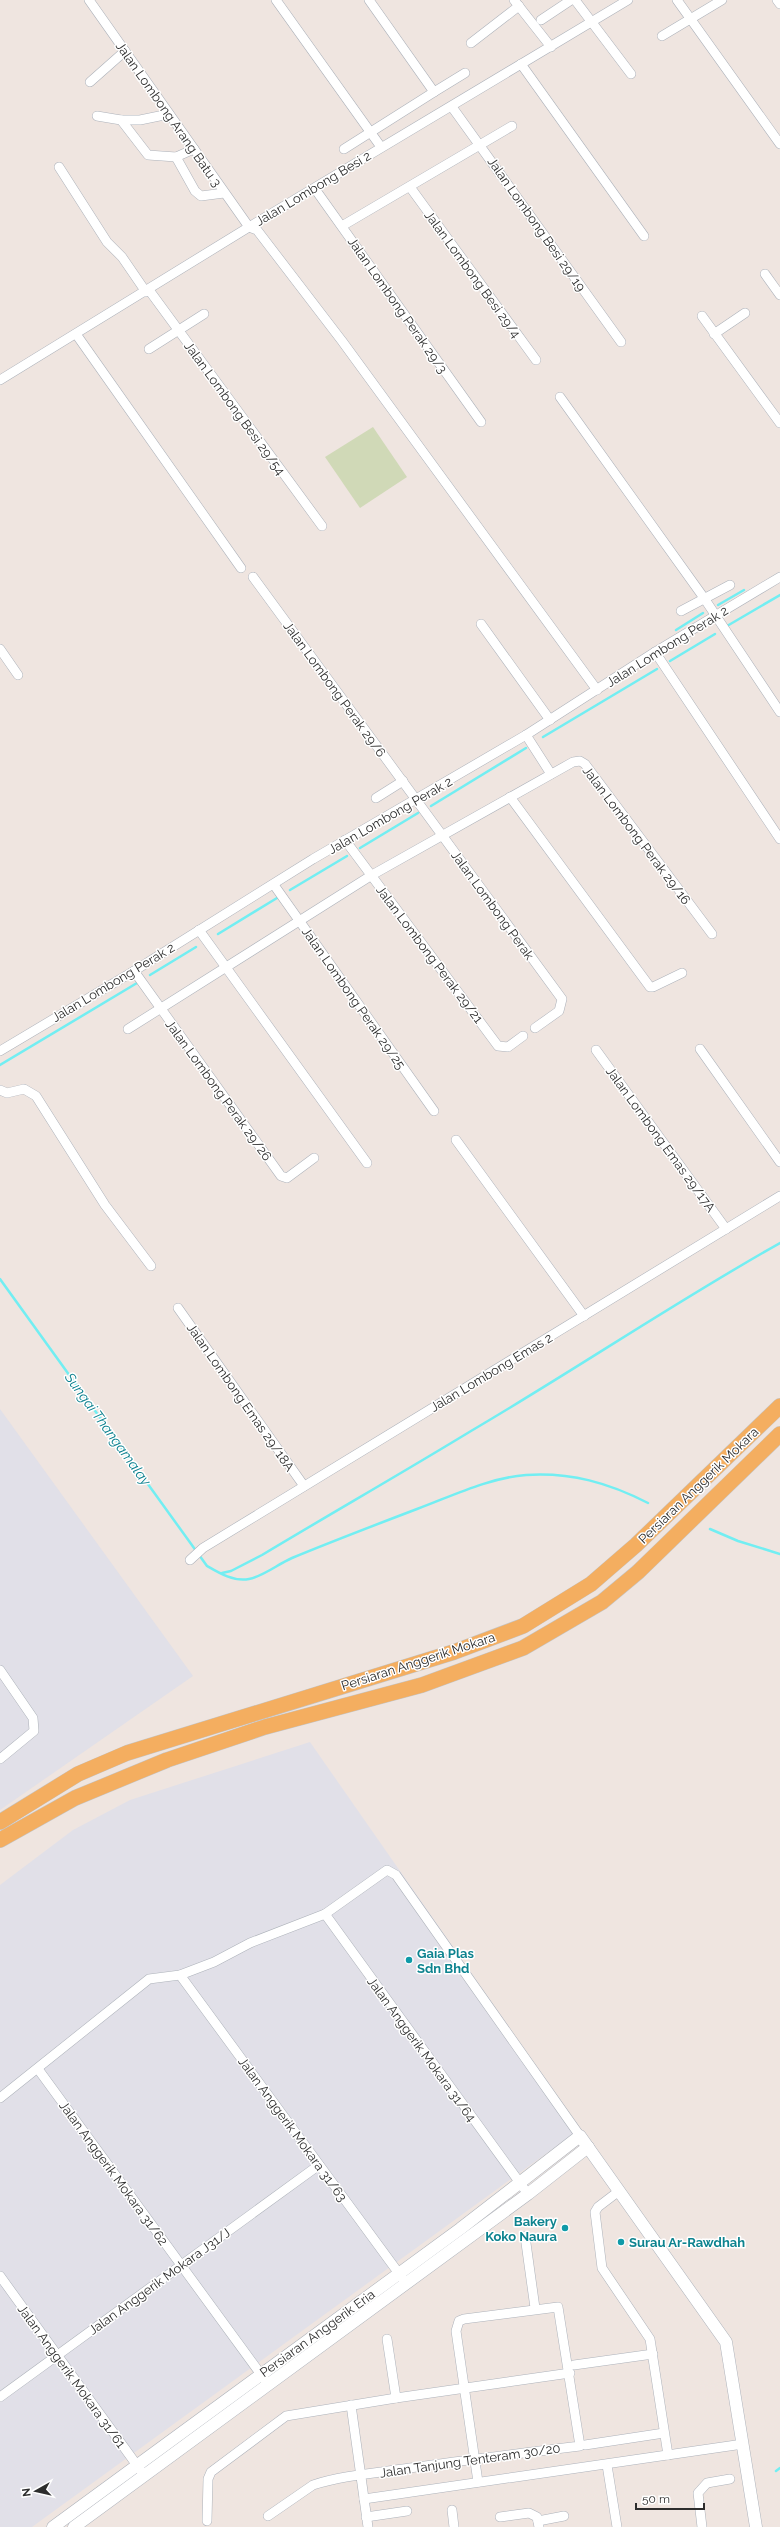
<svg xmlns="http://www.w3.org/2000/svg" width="780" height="2527" viewBox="0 0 780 2527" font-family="Raleway,sans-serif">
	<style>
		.industrial { fill: #e1e0e8 }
		.cemetery { fill: #d0d9b7 }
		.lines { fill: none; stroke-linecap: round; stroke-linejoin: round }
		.stream { stroke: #72eef2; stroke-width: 2.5 }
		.minor-casing { stroke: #adb2ba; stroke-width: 10 }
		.tertiary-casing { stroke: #adb2ba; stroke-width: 13 }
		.primary-casing { stroke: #c4c4c4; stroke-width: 16 }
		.minor { stroke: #fff; stroke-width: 9 }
		.tertiary { stroke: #fff; stroke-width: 12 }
		.primary { stroke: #f4ae60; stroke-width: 15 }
		.culture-dot { fill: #0f9aa8; stroke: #fff; stroke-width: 1.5 }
		.labels { text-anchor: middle; stroke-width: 3; stroke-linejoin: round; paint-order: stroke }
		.street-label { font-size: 13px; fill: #2d2d2d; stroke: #fff }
		.culture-label { font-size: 13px; font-weight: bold; fill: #0d838f; stroke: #fff; text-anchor: start }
		.water-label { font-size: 14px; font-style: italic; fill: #0c808e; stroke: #fff }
	</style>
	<rect width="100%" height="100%" fill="#efe5e0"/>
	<!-- industrial -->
	<g class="industrial">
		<polygon points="0,1409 193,1676 0,1810"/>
		<polygon points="310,1742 580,2129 32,2527 0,2527 0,1885 73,1830 130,1800"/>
	</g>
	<!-- cemetery -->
	<polygon class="cemetery" points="373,427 407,477 360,508 325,457"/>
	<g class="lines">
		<!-- stream -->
		<g class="stream">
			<polyline points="718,605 744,590"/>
			<polyline points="727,626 780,595"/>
			<polyline points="676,630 703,613"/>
			<polyline points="670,661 715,634"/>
			<polyline points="543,737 657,669"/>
			<polyline points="431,806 526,748"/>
			<polyline points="360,848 418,813"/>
			<polyline points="290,890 347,856"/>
			<polyline points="218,934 277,898"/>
			<polyline points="150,975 196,947"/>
			<polyline points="0,1065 137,983"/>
			<path d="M 0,1279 L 207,1566 C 219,1573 234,1582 249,1579 C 264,1576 278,1564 292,1558 C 333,1541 375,1525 417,1509 C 452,1496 488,1478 526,1475 C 571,1472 609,1483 648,1503"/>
			<polyline points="710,1529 738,1541 780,1554"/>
			<path d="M 222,1573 L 231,1571 L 262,1555 C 332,1513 402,1473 471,1431 C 575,1370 675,1302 780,1243"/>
			<polyline points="776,2471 780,2468"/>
		</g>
		<!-- minor casing -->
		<g class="minor-casing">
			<g id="minor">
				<polyline points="89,0 249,227 257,230 342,341 597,690"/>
				<polyline points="276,0 381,147"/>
				<polyline points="514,0 551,47"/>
				<polyline points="575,0 631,74"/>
				<polyline points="677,0 780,144"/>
				<polyline points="777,0 780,4"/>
				<polyline points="541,20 571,0"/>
				<polyline points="662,36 722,0"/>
				<polyline points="471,43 519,6"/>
				<polyline points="521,64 644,236"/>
				<polyline points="90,82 125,51"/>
				<polyline points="434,92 465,73"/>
				<polyline points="452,107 621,342"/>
				<polyline points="97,116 121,120 148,155 176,157 194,149"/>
				<polyline points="121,120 140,120 169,114"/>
				<polyline points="344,149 434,92 369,0"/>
				<polyline points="176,157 195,191 201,196 224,193"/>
				<polyline points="59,167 107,242 122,257 146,292"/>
				<polyline points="410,187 536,360"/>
				<polyline points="315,189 481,422"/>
				<polyline points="342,226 512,126"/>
				<polyline points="765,274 780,295"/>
				<polyline points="149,290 322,526"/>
				<polyline points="702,316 780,423"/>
				<polyline points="76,334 241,568"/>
				<polyline points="714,334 745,313"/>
				<polyline points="149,349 204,314"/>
				<polyline points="0,380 249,227 628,0"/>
				<polyline points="560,397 704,598 780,712"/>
				<polyline points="253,577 562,999 559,1011 535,1028"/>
				<polyline points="681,611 730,585"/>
				<polyline points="481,624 550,720"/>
				<polyline points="0,649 18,675"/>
				<polyline points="655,652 780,839"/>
				<polyline points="526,735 551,774"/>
				<polyline points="510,797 650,987 653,987 682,973"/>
				<polyline points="376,798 403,781"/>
				<polyline points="345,840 498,1046 508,1047 523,1036"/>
				<polyline points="274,885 434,1111"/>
				<polyline points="199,930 367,1163"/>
				<polyline points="134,971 281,1176 287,1178 314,1158"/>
				<polyline points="128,1029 372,875 573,762 580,761 585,764 712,934"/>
				<polyline points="700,1049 780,1162"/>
				<polyline points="596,1050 726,1229"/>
				<polyline points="0,1051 134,971 313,859 526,735 655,652 780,577"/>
				<polyline points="0,1090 7,1093 24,1089 36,1096 105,1205 151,1266"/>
				<polyline points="456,1140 584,1316"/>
				<polyline points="178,1308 304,1486"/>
				<polyline points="190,1560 203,1548 780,1196"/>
				<polyline points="0,1670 33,1718 34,1731 0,1759"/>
				<polyline points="325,1914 528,2194"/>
				<polyline points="180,1975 403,2279"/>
				<polyline points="38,2069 265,2380"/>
				<polyline points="0,2098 149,1979 180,1975 214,1962 250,1943 325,1914 387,1870 396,1875 580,2136"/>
				<polyline points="619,2191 598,2207 595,2212 602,2268 650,2339 668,2455"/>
				<polyline points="525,2236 535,2308"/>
				<polyline points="0,2276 144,2475"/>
				<polyline points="387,2339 396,2398"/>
				<polyline points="574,2365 653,2354"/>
				<polyline points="0,2397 319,2165"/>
				<polyline points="351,2405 368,2527"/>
				<polyline points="585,2445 664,2433"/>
				<polyline points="607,2465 617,2527"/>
				<polyline points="364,2499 743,2444"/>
				<polyline points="452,2510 454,2527"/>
				<path d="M 268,2516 L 313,2485 C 344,2475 378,2473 410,2468 C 466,2460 523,2453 580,2446 L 558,2307 L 464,2319 L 459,2321 L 456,2331 L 478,2482"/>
				<polyline points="366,2517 407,2511"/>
				<polyline points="500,2517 529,2513 537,2517 539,2527"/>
				<polyline points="207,2521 208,2479 211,2472 286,2416 396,2398 570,2373"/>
				<polyline points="538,2521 564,2516"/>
				<polyline points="702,2527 698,2493 707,2483 730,2479"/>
			</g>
		</g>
		<!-- tertiary casing -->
		<g class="tertiary-casing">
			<g id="tertiary">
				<polyline points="53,2527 460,2229 580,2136 726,2342 756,2527"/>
				<polyline points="74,2527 528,2194 588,2147"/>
			</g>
		</g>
		<!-- primary casing -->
		<g class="primary-casing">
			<g id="primary">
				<polyline points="0,1822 78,1774 127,1753 454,1652 523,1626 591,1584 636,1545 780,1406"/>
				<polyline points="0,1840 75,1798 167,1760 265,1727 422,1685 523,1648 602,1602 638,1572 780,1434"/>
			</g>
		</g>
		<!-- minor -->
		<use href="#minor" class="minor"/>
		<!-- tertiary -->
		<use href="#tertiary" class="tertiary"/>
		<!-- primary -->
		<use href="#primary" class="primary"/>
	</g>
	<!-- markers -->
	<g class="culture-dot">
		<circle cx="409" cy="1960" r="4"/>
		<circle cx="565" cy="2228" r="4"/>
		<circle cx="621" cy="2242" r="4"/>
	</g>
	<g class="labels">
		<!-- street labels -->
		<g class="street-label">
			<text transform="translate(169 114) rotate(55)" y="5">Jalan Lombong Arang Batu 3</text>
			<text transform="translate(313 188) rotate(-31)" y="5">Jalan Lombong Besi 2</text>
			<text transform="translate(537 224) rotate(55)" y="5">Jalan Lombong Besi 29/19</text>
			<text transform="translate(473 274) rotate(54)" y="5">Jalan Lombong Besi 29/4</text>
			<text transform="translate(398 305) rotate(55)" y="5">Jalan Lombong Perak 29/3</text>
			<text transform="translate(235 408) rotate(54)" y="5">Jalan Lombong Besi 29/54</text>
			<text transform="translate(667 646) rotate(-32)" y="5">Jalan Lombong Perak 2</text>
			<text transform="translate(335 689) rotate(54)" y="5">Jalan Lombong Perak 29/6</text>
			<text transform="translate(390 815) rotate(-30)" y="5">Jalan Lombong Perak 2</text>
			<text transform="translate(637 835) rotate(53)" y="5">Jalan Lombong Perak 29/16</text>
			<text transform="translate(493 905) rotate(54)" y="5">Jalan Lombong Perak</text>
			<text transform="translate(430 954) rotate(53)" y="5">Jalan Lombong Perak 29/21</text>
			<text transform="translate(113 982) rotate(-31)" y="5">Jalan Lombong Perak 2</text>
			<text transform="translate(354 998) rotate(55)" y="5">Jalan Lombong Perak 29/25</text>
			<text transform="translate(219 1090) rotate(54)" y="5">Jalan Lombong Perak 29/26</text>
			<text transform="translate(661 1139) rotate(54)" y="5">Jalan Lombong Emas 29/17A</text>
			<text transform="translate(491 1372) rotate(-31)" y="5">Jalan Lombong Emas 2</text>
			<text transform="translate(241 1397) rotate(55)" y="5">Jalan Lombong Emas 29/18A</text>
			<text transform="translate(698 1485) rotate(-44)" y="5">Persiaran Anggerik Mokara</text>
			<text transform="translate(418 1661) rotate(-18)" y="5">Persiaran Anggerik Mokara</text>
			<text transform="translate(422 2049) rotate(54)" y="5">Jalan Anggerik Mokara 31/64</text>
			<text transform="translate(293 2129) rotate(54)" y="5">Jalan Anggerik Mokara 31/63</text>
			<text transform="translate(114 2173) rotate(54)" y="5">Jalan Anggerik Mokara 31/62</text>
			<text transform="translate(159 2281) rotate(-36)" y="5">Jalan Anggerik Mokara J31/J</text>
			<text transform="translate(317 2333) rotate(-36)" y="5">Persiaran Anggerik Eria</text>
			<text transform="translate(72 2376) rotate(54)" y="5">Jalan Anggerik Mokara 31/61</text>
			<text transform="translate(470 2460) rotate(-8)" y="5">Jalan Tanjung Tenteram 30/20</text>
		</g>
		<!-- culture labels -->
		<g class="culture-label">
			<text x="417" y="1958">Gaia Plas<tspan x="417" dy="15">Sdn Bhd</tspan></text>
			<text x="557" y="2226" text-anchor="end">Bakery<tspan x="557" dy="15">Koko Naura</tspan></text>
			<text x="629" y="2247">Surau Ar-Rawdhah</text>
		</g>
		<!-- water labels -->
		<g class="water-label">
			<text transform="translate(108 1429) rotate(54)" y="5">Sungai Thangamalay</text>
		</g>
	</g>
	<!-- north arrow -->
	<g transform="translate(36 2491) rotate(262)" stroke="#ffffff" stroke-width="3" paint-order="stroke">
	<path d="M0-3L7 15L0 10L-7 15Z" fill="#2d2d2d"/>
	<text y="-6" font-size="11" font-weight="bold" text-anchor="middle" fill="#2d2d2d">N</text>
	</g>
	<!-- scale -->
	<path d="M636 2503v6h68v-6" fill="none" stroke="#2d2d2d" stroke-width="2"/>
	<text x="642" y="2503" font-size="12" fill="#2d2d2d" stroke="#ffffff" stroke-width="3" paint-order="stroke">50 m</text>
</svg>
